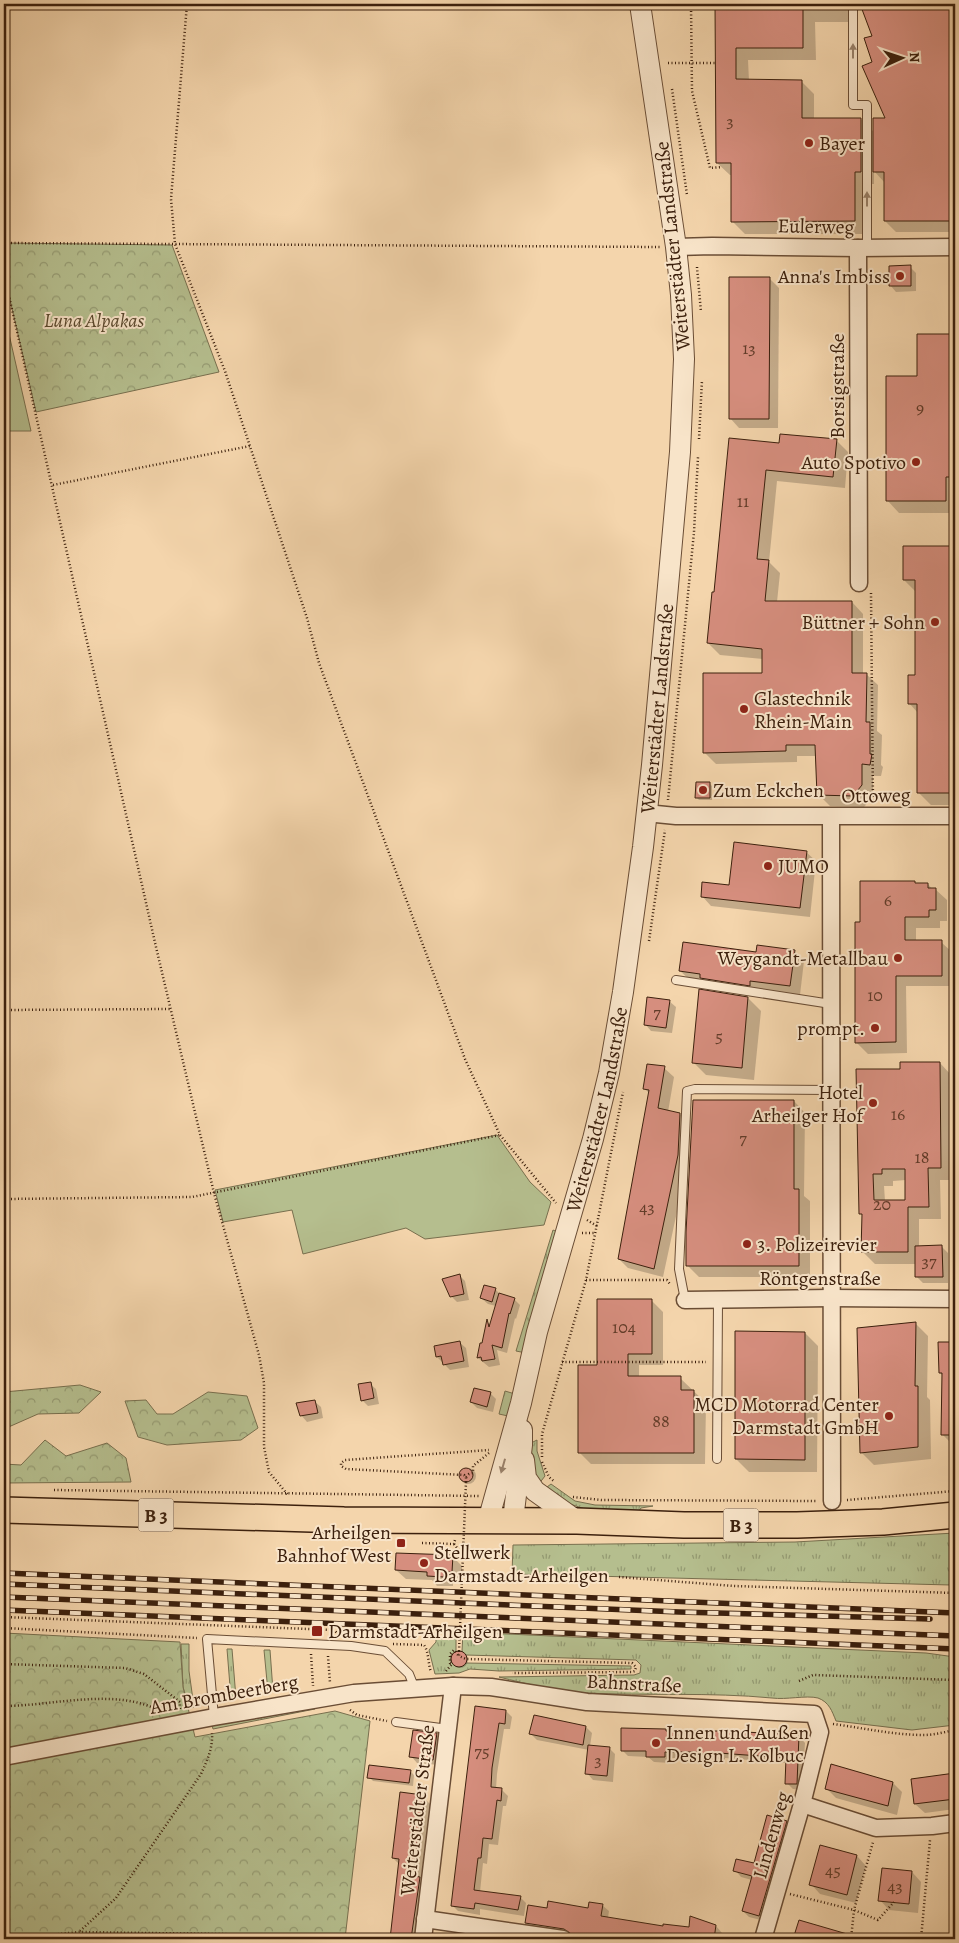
<svg xmlns="http://www.w3.org/2000/svg" width="959" height="1943" viewBox="0 0 959 1943" font-family="Alegreya,serif">
	<style>
		.grass { fill: url(#grass-tufts); stroke: #786f4e }
		.forest { fill: url(#forest-crowns); stroke: #786f4e }
		.cemetery { fill: url(#cemetery-stones); stroke: #786f4e }
		.garden { fill: #b5be8e; stroke: #786f4e }
		.shadow { fill: #0003; fill-rule: evenodd }
		.building { fill: #d68e7e; stroke: #3c200d; fill-rule: evenodd }
		.lines { fill: none; stroke-linecap: round; stroke-linejoin: round }
		.service-casing { stroke: #6a4d35; stroke-width: 10 }
		.minor-casing { stroke: #6a4d35; stroke-width: 19 }
		.tertiary-casing { stroke: #6a4d35; stroke-width: 22 }
		.primary-casing { stroke: #3c200d; stroke-width: 28 }
		.path { stroke: #3c200d; stroke-width: 2.5; stroke-dasharray: 1 2.5; stroke-linecap: butt }
		.service { stroke: #f8e4c9; stroke-width: 8 }
		.minor { stroke: #f8e4c9; stroke-width: 16 }
		.tertiary { stroke: #f8e4c9; stroke-width: 20 }
		.primary { stroke: #f4d5ac; stroke-width: 25 }
		.rail-casing { stroke: #3c200d; stroke-width: 5.5 }
		.rail { stroke: #f8e4c9; stroke-width: 4; stroke-dasharray: 11; stroke-linecap: butt }
		.path-bridge { stroke: #3c200d; stroke-width: 2.5; stroke-dasharray: 1 2.5; stroke-linecap: butt }
		.oneway { fill: #9a826b }
		.poi-dot { fill: #8f2418; stroke: #f8e4c9; stroke-width: 2 }
		.labels { text-anchor: middle; stroke-width: 4; stroke-linejoin: round; paint-order: stroke }
		.number-label { font-size: 18px; fill: #623c29 }
		.shield { fill: #f8e4c9; stroke: #745b45; stroke-width: 1 }
		.shield-label { font-size: 19px; font-weight: bold; fill: #3c200d }
		.poi-label { font-size: 20px; fill: #3c200d; stroke: #f8e4c9; text-anchor: start }
		.street-label { font-size: 20px; fill: #3c200d; stroke: #f8e4c9 }
		.park-label { font-size: 20px; font-style: italic; fill: #5a482d; stroke: #f8e4c9 }
	</style>
	<defs>
		<pattern id="grass-tufts" width="24" height="20" patternUnits="userSpaceOnUse" patternTransform="scale(1.25)"><rect width="24" height="20" fill="#b5be8e"/><path d="M3 7l-1-3M5 7V3M7 7l1-3M15 17l-1-3M17 17v-4M19 17l1-3" fill="none" stroke="#949a72"/></pattern>
		<pattern id="forest-crowns" width="20" height="18" patternUnits="userSpaceOnUse" patternTransform="scale(1.25)"><rect width="20" height="18" fill="#b5be8e"/><path d="M2 6a3 3 0 1 1 6 0M12 15a3 3 0 1 1 6 0" fill="none" stroke="#949a72"/></pattern>
		<pattern id="cemetery-stones" width="16" height="16" patternUnits="userSpaceOnUse" patternTransform="scale(1.25)"><rect width="16" height="16" fill="#b5be8e"/><path d="M2 7V4a2 2 0 0 1 4 0v3zM10 15v-3a2 2 0 0 1 4 0v3z" fill="#949a72"/></pattern>
	</defs>
	<rect width="100%" height="100%" fill="#f4d5ac"/>
	<filter id="stains"><feTurbulence type="fractalNoise" baseFrequency=".004" numOctaves="4"/><feColorMatrix values="0 0 0 0 .2 0 0 0 0 .09 0 0 0 0 .02 0 0 0 .5 -.17"/></filter>
	<radialGradient id="worn" r=".72"><stop offset=".6" stop-color="#630" stop-opacity="0"/><stop offset="1" stop-color="#630" stop-opacity=".3"/></radialGradient>
	<!-- grass -->
	<g class="grass">
		<polygon points="553,1230 560,1233 526,1353 516,1351"/>
		<polygon points="505,1391 515,1394 508,1416 499,1414"/>
		<polygon points="537,1440 537,1451 545,1476 538,1485 529,1444"/>
		<polygon points="551,1484 575,1501 595,1505 653,1506 641,1508 638,1512 585,1509 570,1504 543,1490"/>
		<polygon points="955,1533 955,1584 951,1585 512,1574 513,1545 795,1542"/>
		<path d="M 463,1632 L 926,1653 L 955,1657 L 955,1725 L 912,1730 L 836,1721 C 832,1711 829,1702 818,1698 C 806,1695 786,1700 772,1698 C 710,1692 647,1696 585,1693 C 555,1691 527,1684 499,1677 L 634,1675 L 640,1673 L 641,1665 L 636,1660 L 466,1655 L 462,1651 Z"/>
		<path d="M 436,1638 L 456,1638 L 456,1651 L 451,1655 L 451,1662 C 457,1667 460,1667 466,1663 L 631,1666 L 631,1669 L 499,1671 L 470,1669 L 459,1673 L 435,1674 L 429,1650 L 436,1642 Z"/>
		<polygon points="181,1644 189,1644 189,1671 194,1707 189,1708 183,1687"/>
		<polygon points="227,1649 232,1649 236,1698 231,1699"/>
		<polygon points="264,1650 270,1650 273,1691 268,1692"/>
		<polygon points="314,1705 315,1709 213,1729 212,1725"/>
	</g>
	<!-- forest -->
	<g class="forest">
		<polygon points="4,243 172,245 219,372 36,412 4,274"/>
		<polygon points="80,1385 101,1392 79,1413 38,1414 4,1429 4,1392"/>
		<polygon points="208,1392 247,1396 258,1428 241,1440 167,1445 138,1437 125,1401 146,1400 157,1414 173,1414"/>
		<polygon points="45,1440 66,1456 107,1443 126,1458 131,1482 4,1483 4,1464 21,1465"/>
		<polygon points="4,1633 180,1642 183,1687 195,1737 335,1711 370,1721 345,1939 278,1935 86,1935 54,1939 4,1939"/>
	</g>
	<!-- cemetery -->
	<polygon class="cemetery" points="87,1935 288,1936 288,1939 58,1939"/>
	<!-- garden -->
	<g class="garden">
		<polygon points="4,312 31,431 4,431"/>
		<polygon points="497,1135 530,1182 551,1202 544,1225 425,1239 406,1228 303,1254 292,1210 223,1222 215,1190"/>
	</g>
	<!-- shadow -->
	<g class="shadow">
		<polygon points="716,4 848,4 849,22 815,22 816,60 748,60 749,81 801,81 814,94 814,119 861,119 874,132 886,119 874,62 874,37 862,4 955,4 955,232 896,232 885,221 885,183 874,171 874,184 867,184 868,234 745,234 732,221 732,175 730,175 717,163"/>
		<polygon points="910,267 916,273 916,291 896,292 890,285"/>
		<polygon points="769,278 779,288 778,428 739,428 730,418"/>
		<polygon points="918,335 955,335 955,513 899,513 887,500 918,378"/>
		<polygon points="781,435 837,441 848,452 845,488 777,481 769,562 780,573 777,602 852,602 863,614 863,674 866,674 878,685 877,731 882,735 881,765 883,767 881,776 873,776 873,797 864,807 830,806 818,794 817,756 797,756 797,762 716,764 704,752 763,674 763,659 720,655 708,643 715,594 730,440 780,444"/>
		<polygon points="953,547 955,550 955,805 931,805 918,792 918,713 909,703 916,677 916,592 904,580"/>
		<polygon points="709,783 712,786 712,800 699,800 697,798"/>
		<polygon points="806,852 816,861 810,917 711,906 702,896 730,886"/>
		<polygon points="914,882 917,884 928,884 932,889 935,889 947,900 947,921 940,921 940,928 916,928 916,942 941,942 953,953 953,986 906,986 907,1053 868,1054 856,1042"/>
		<polygon points="794,951 804,961 800,995 690,980 680,971 757,953"/>
		<polygon points="748,998 761,1011 754,1080 706,1075 693,1062"/>
		<polygon points="669,1001 676,1007 672,1033 651,1031 645,1024"/>
		<path d="M 940,1063 L 952,1076 L 952,1180 L 940,1180 L 941,1219 L 919,1219 L 919,1247 L 942,1247 L 948,1253 L 948,1283 L 923,1283 L 917,1277 L 916,1264 L 875,1264 L 863,1252 L 863,1216 L 860,1213 L 902,1070 ZM 906,1180 L 906,1202 L 885,1201 L 884,1186 L 893,1186 L 893,1181 Z"/>
		<polygon points="664,1068 674,1077 668,1112 680,1114 689,1124 687,1165 663,1277 628,1268 619,1259 650,1094 644,1088"/>
		<polygon points="794,1101 805,1113 804,1196 810,1201 810,1277 699,1277 688,1266"/>
		<polygon points="460,1276 465,1281 469,1300 457,1302 452,1297"/>
		<polygon points="495,1289 501,1295 514,1299 520,1305 516,1319 515,1318 507,1353 497,1350 500,1365 489,1367 478,1358 487,1322 491,1325 496,1306 488,1304 481,1298"/>
		<polygon points="651,1300 663,1312 663,1365 639,1365 639,1378 680,1378 706,1403 705,1464 591,1464 579,1452 598,1366"/>
		<polygon points="915,1323 928,1336 927,1397 930,1400 931,1459 874,1465 861,1452"/>
		<polygon points="805,1333 818,1346 817,1472 749,1472 736,1459"/>
		<polygon points="459,1342 466,1348 469,1367 450,1370 437,1357 435,1347"/>
		<polygon points="955,1343 955,1444 952,1444 942,1434 943,1376 940,1373 939,1344"/>
		<polygon points="370,1384 376,1389 379,1404 368,1406 362,1400"/>
		<polygon points="490,1393 496,1399 493,1412 477,1408 471,1402"/>
		<polygon points="314,1401 321,1407 323,1418 307,1422 301,1415"/>
		<circle cx="468" cy="1476" r="8"/>
		<polygon points="453,1557 462,1566 462,1581 453,1581 453,1586 437,1586 432,1580 406,1579 396,1570"/>
		<circle cx="460" cy="1660" r="8"/>
		<polygon points="476,1707 506,1711 512,1717 510,1729 504,1729 497,1774 496,1789 502,1790 508,1796 506,1806 503,1806 498,1845 489,1844 487,1864 483,1863 480,1892 520,1897 526,1903 524,1916 480,1909 480,1915 458,1911 452,1905"/>
		<polygon points="586,1727 592,1733 590,1746 609,1748 615,1754 613,1782 593,1780 587,1773 589,1750 537,1740 531,1734"/>
		<polygon points="665,1730 667,1732 799,1736 805,1743 802,1790 793,1789 787,1783 787,1763 725,1758 725,1760 707,1759 705,1758 671,1758 671,1763 654,1762 648,1757 628,1756 622,1750"/>
		<polygon points="436,1734 442,1740 439,1765 417,1763 411,1756"/>
		<polygon points="832,1766 893,1783 902,1792 897,1815 836,1798 826,1788"/>
		<polygon points="410,1771 414,1775 413,1786 373,1781 369,1777"/>
		<polygon points="955,1775 955,1809 925,1813 915,1804 912,1780"/>
		<polygon points="422,1796 430,1804 421,1879 427,1886 419,1939 391,1939 400,1865 393,1858"/>
		<polygon points="786,1822 792,1828 765,1921 749,1917 743,1911 752,1880 741,1877 735,1870 755,1865"/>
		<polygon points="821,1846 857,1856 866,1866 856,1903 820,1894 811,1884"/>
		<polygon points="954,1846 955,1939 950,1939 954,1890 950,1886"/>
		<polygon points="912,1872 921,1882 918,1913 889,1910 880,1900"/>
		<polygon points="602,1905 609,1911 608,1918 664,1927 690,1929 716,1926 722,1933 721,1939 574,1939 573,1936 533,1930 526,1923 548,1910 589,1909"/>
		<polygon points="738,1933 753,1938 754,1939 736,1939"/>
	</g>
	<!-- building -->
	<g class="building">
		<polygon points="715,4 803,4 803,48 736,48 736,79 802,80 802,118 861,118 861,172 855,172 855,221 731,222 731,163 716,163"/>
		<polygon points="860,4 955,4 955,221 884,221 884,172 873,172 873,118 885,118 862,66 872,62 864,38 872,36"/>
		<polygon points="911,265 911,286 889,286 889,266"/>
		<polygon points="729,277 770,277 769,419 729,419"/>
		<polygon points="917,334 955,334 955,477 946,477 946,501 886,501 886,376 917,376"/>
		<polygon points="780,434 837,439 833,477 766,470 757,559 769,560 765,601 852,601 852,673 867,673 866,722 870,722 870,754 872,754 870,765 862,764 862,785 853,796 817,795 815,745 786,745 786,751 703,753 703,673 762,673 762,649 707,643 712,592 714,592 729,438 779,443"/>
		<polygon points="903,546 953,546 953,566 955,566 955,793 917,793 917,704 908,704 908,675 915,675 915,580 903,580"/>
		<polygon points="696,782 710,782 710,798 695,798"/>
		<polygon points="734,842 807,851 800,908 701,897 702,882 729,885"/>
		<polygon points="860,881 915,881 915,883 928,883 928,888 936,888 936,910 929,910 929,917 905,917 905,940 942,940 942,976 896,976 896,1042 855,1043 855,922 860,922"/>
		<polygon points="683,942 756,952 757,945 795,950 790,986 750,981 750,986 700,978 700,974 679,971"/>
		<polygon points="699,989 748,997 742,1068 692,1063"/>
		<polygon points="647,997 670,1000 666,1028 644,1025"/>
		<path d="M 900,1062 L 940,1062 L 941,1168 L 928,1168 L 929,1207 L 908,1207 L 908,1252 L 861,1252 L 862,1214 L 859,1214 L 856,1069 L 900,1069 ZM 882,1169 L 905,1169 L 905,1200 L 874,1200 L 873,1174 L 882,1174 Z"/>
		<polygon points="647,1064 665,1066 658,1108 680,1113 678,1155 654,1269 618,1259 649,1090 643,1089"/>
		<polygon points="693,1100 794,1100 794,1189 799,1189 799,1266 686,1266 686,1232"/>
		<polygon points="942,1245 943,1277 915,1277 915,1246"/>
		<polygon points="460,1274 464,1294 450,1297 442,1279"/>
		<polygon points="484,1285 496,1288 492,1302 480,1298"/>
		<polygon points="499,1293 515,1298 510,1314 509,1313 502,1348 492,1345 495,1359 482,1361 481,1357 477,1358 480,1343 482,1343 487,1319 489,1327"/>
		<polygon points="597,1299 652,1299 652,1354 628,1354 628,1376 681,1376 681,1390 694,1390 694,1453 578,1453 578,1365 597,1365"/>
		<polygon points="916,1322 915,1386 918,1386 918,1447 860,1453 857,1328"/>
		<polygon points="735,1331 805,1332 805,1460 735,1459"/>
		<polygon points="460,1341 464,1361 443,1365 441,1356 436,1357 434,1346"/>
		<polygon points="938,1342 955,1342 955,1435 941,1435 942,1373 939,1373"/>
		<polygon points="371,1382 374,1398 361,1401 358,1384"/>
		<polygon points="474,1388 491,1392 487,1407 470,1402"/>
		<polygon points="315,1400 318,1413 300,1416 296,1403"/>
		<circle cx="466" cy="1475" r="7"/>
		<polygon points="396,1553 453,1555 452,1572 444,1572 444,1577 427,1576 427,1572 395,1570"/>
		<circle cx="459" cy="1659" r="8"/>
		<polygon points="475,1706 506,1710 505,1724 499,1723 492,1768 491,1787 502,1788 501,1801 497,1800 492,1839 483,1838 481,1858 478,1858 474,1890 521,1896 518,1910 475,1903 474,1909 451,1906"/>
		<polygon points="534,1715 586,1726 583,1745 529,1734"/>
		<polygon points="621,1728 666,1729 666,1731 727,1731 799,1735 797,1784 785,1784 786,1758 719,1753 719,1754 699,1754 699,1752 665,1752 665,1757 646,1757 646,1751 621,1751"/>
		<polygon points="413,1730 437,1733 433,1760 409,1757"/>
		<polygon points="588,1745 610,1747 607,1776 585,1774"/>
		<polygon points="831,1764 893,1782 888,1806 825,1789"/>
		<polygon points="369,1765 411,1770 409,1783 367,1778"/>
		<polygon points="955,1773 955,1799 914,1804 911,1779"/>
		<polygon points="400,1792 423,1795 413,1876 420,1877 411,1939 390,1939 399,1859 392,1858"/>
		<polygon points="767,1815 787,1821 759,1916 742,1911 752,1876 733,1871 736,1859 754,1863"/>
		<polygon points="820,1845 857,1855 847,1895 809,1885"/>
		<polygon points="882,1868 912,1871 909,1904 878,1901"/>
		<polygon points="548,1901 588,1908 589,1902 603,1904 601,1916 663,1926 663,1924 689,1927 690,1916 716,1925 714,1939 616,1939 571,1934 564,1929 525,1923 528,1905 547,1908"/>
		<polygon points="799,1920 854,1936 853,1939 793,1939"/>
	</g>
	<g class="lines">
		<!-- service casing -->
		<g class="service-casing">
			<g id="service">
				<polyline points="853,4 853,105 867,105 867,248"/>
				<polyline points="676,980 831,1004"/>
				<polyline points="685,1300 679,1269 687,1091 695,1089 831,1090"/>
				<polyline points="717,1459 718,1300"/>
				<polyline points="214,1717 207,1639 351,1646 385,1651 409,1674 415,1689"/>
				<polyline points="396,1722 448,1729"/>
			</g>
		</g>
		<!-- minor casing -->
		<g class="minor-casing">
			<g id="minor">
				<polyline points="676,247 712,246 858,248 955,247"/>
				<polyline points="858,248 859,583"/>
				<polyline points="646,813 676,816 955,816"/>
				<polyline points="831,817 832,1501"/>
				<polyline points="685,1300 830,1298 955,1299"/>
				<polyline points="4,1757 214,1717 354,1693 453,1686 491,1687 587,1702 814,1714 820,1732 802,1804 763,1939"/>
				<polyline points="802,1804 876,1828 932,1826 955,1823"/>
				<polyline points="425,1919 563,1939"/>
				<polyline points="423,1939 453,1686"/>
			</g>
		</g>
		<!-- tertiary casing -->
		<g class="tertiary-casing">
			<g id="tertiary">
				<polyline points="524,1460 526,1478 535,1491 577,1521"/>
				<polyline points="513,1520 522,1445 522,1430"/>
				<path id="s1" d="M 488,1521 L 521,1403 L 537,1332 L 593,1139 L 609,1073 L 623,992 L 643,847 L 652,765 L 680,452 L 684,359 L 681,295 L 676,247 L 640,4"/>
			</g>
		</g>
		<!-- primary casing -->
		<g class="primary-casing">
			<polyline id="primary" points="4,1510 344,1520 577,1521 684,1525 797,1525 883,1522 955,1515"/>
		</g>
		<!-- path -->
		<g class="path">
			<polyline points="187,4 171,199 175,244 225,371 307,618 319,663 465,1059 500,1135 556,1203"/>
			<polyline points="691,4 692,91 710,168 722,167"/>
			<polyline points="668,63 715,63"/>
			<polyline points="672,89 687,195"/>
			<polyline points="4,243 660,247"/>
			<polyline points="697,267 701,312"/>
			<polyline points="4,274 156,947 214,1193 259,1355 264,1383 264,1447 269,1472 288,1495"/>
			<polyline points="699,439 702,380"/>
			<polyline points="53,485 250,446"/>
			<polyline points="871,593 873,802"/>
			<polyline points="668,800 694,532 698,457"/>
			<polyline points="649,941 665,830"/>
			<polyline points="4,1010 171,1009"/>
			<polyline points="4,1199 192,1197 500,1135"/>
			<polyline points="587,1220 597,1226"/>
			<polyline points="582,1233 595,1233"/>
			<polyline points="586,1280 667,1280 670,1284"/>
			<polyline points="562,1362 706,1362"/>
			<polyline points="542,1457 542,1434 586,1280 623,1092"/>
			<polyline points="542,1462 549,1477 555,1482"/>
			<polyline points="466,1477 469,1474 473,1473 473,1466 489,1453"/>
			<polyline points="466,1482 466,1477 464,1475 346,1469 341,1466 341,1463 345,1460 489,1450"/>
			<polyline points="54,1490 479,1496"/>
			<polyline points="573,1497 601,1500 817,1501"/>
			<polyline points="847,1500 955,1491"/>
			<polyline points="422,1543 454,1544 455,1540"/>
			<polyline points="454,1544 463,1556"/>
			<polyline points="619,1577 734,1586 955,1593"/>
			<polyline points="4,1617 334,1630 338,1634"/>
			<polyline points="4,1628 197,1638"/>
			<path d="M 393,1644 L 424,1645 C 429,1652 428,1664 431,1672"/>
			<polyline points="459,1651 459,1656 466,1659 632,1663 636,1667 635,1671 632,1672 512,1673"/>
			<polyline points="311,1654 313,1686"/>
			<polyline points="328,1656 330,1683"/>
			<polyline points="4,1664 125,1668 144,1674 180,1702 180,1709"/>
			<polyline points="446,1671 452,1664 450,1663 450,1654 454,1650 458,1655"/>
			<polyline points="799,1681 813,1675 955,1680"/>
			<path d="M 4,1706 C 53,1706 115,1687 160,1711"/>
			<polyline points="350,1710 357,1715 387,1721"/>
			<path d="M 833,1724 C 864,1728 893,1735 924,1735 C 934,1735 945,1732 955,1730"/>
			<polyline points="790,1894 854,1910 878,1920 894,1902"/>
			<path d="M 80,1931 L 116,1898 L 201,1774 C 207,1761 213,1748 212,1733"/>
			<polyline points="9,1939 79,1932 287,1935 315,1939"/>
			<polyline points="851,1939 854,1910 873,1842"/>
			<polyline points="921,1939 930,1840"/>
		</g>
		<!-- service -->
		<use href="#service" class="service"/>
		<!-- minor -->
		<use href="#minor" class="minor"/>
		<!-- tertiary -->
		<use href="#tertiary" class="tertiary"/>
		<!-- primary -->
		<use href="#primary" class="primary"/>
		<!-- rail casing -->
		<g class="rail-casing">
			<g id="rail">
				<polyline points="4,1573 955,1613"/>
				<polyline points="4,1584 679,1612 930,1619"/>
				<polyline points="4,1597 955,1636"/>
				<polyline points="4,1610 955,1649"/>
			</g>
		</g>
		<!-- rail -->
		<use href="#rail" class="rail"/>
		<!-- path-bridge -->
		<polyline class="path-bridge" points="459,1651 466,1482"/>
	</g>
	<!-- one-way arrows -->
	<defs><path id="oneway-solid" d="M-6-.8H1V-3.2L6.5 0L1 3.2V.8H-6Z" transform="scale(1.25)"/></defs>
	<g class="oneway">
		<use href="#oneway-solid" transform="translate(853 51) rotate(-90)"/>
		<use href="#oneway-solid" transform="translate(867 199) rotate(-90)"/>
		<use href="#oneway-solid" transform="translate(503 1466) rotate(106)"/>
	</g>
	<!-- markers -->
	<g class="poi-dot">
		<circle cx="809" cy="143" r="5"/>
		<circle cx="900" cy="276" r="5"/>
		<circle cx="916" cy="462" r="5"/>
		<circle cx="935" cy="622" r="5"/>
		<circle cx="744" cy="709" r="5"/>
		<circle cx="703" cy="790" r="5"/>
		<circle cx="768" cy="866" r="5"/>
		<circle cx="898" cy="958" r="5"/>
		<circle cx="875" cy="1028" r="5"/>
		<circle cx="873" cy="1103" r="5"/>
		<circle cx="747" cy="1244" r="5"/>
		<circle cx="889" cy="1416" r="5"/>
		<rect x="396" y="1538" width="10" height="10" rx="2.5"/>
		<circle cx="424" cy="1563" r="5"/>
		<rect x="311" y="1625" width="12" height="12" rx="2.5"/>
		<circle cx="656" cy="1743" r="5"/>
	</g>
	<g class="labels">
		<!-- number labels -->
		<g class="number-label">
			<text x="730" y="127">3</text>
			<text x="749" y="354">13</text>
			<text x="920" y="414">9</text>
			<text x="743" y="507">11</text>
			<text x="888" y="906">6</text>
			<text x="875" y="1001">10</text>
			<text x="657" y="1018">7</text>
			<text x="719" y="1042">5</text>
			<text x="898" y="1120">16</text>
			<text x="743" y="1144">7</text>
			<text x="922" y="1163">18</text>
			<text x="882" y="1210">20</text>
			<text x="647" y="1213">43</text>
			<text x="929" y="1267">37</text>
			<text x="624" y="1333">104</text>
			<text x="661" y="1427">88</text>
			<text x="482" y="1757">75</text>
			<text x="598" y="1766">3</text>
			<text x="833" y="1876">45</text>
			<text x="895" y="1892">43</text>
		</g>
		<!-- shield labels -->
		<g class="shield">
			<rect x="138.5" y="1498.5" width="35" height="33" rx="4"/>
			<rect x="723.5" y="1508.5" width="35" height="33" rx="4"/>
		</g>
		<g class="shield-label">
			<text x="156" y="1522">B 3</text>
			<text x="741" y="1532">B 3</text>
		</g>
		<!-- poi labels -->
		<g class="poi-label">
			<text x="819" y="150">Bayer</text>
			<text x="890" y="283" text-anchor="end">Anna's Imbiss</text>
			<text x="906" y="469" text-anchor="end">Auto Spotivo</text>
			<text x="925" y="629" text-anchor="end">Büttner + Sohn</text>
			<text x="754" y="705">Glastechnik<tspan x="754" dy="23">Rhein-Main</tspan></text>
			<text x="713" y="797">Zum Eckchen</text>
			<text x="778" y="873">JUMO</text>
			<text x="888" y="965" text-anchor="end">Weygandt-Metallbau</text>
			<text x="865" y="1035" text-anchor="end">prompt.</text>
			<text x="863" y="1099" text-anchor="end">Hotel<tspan x="863" dy="23">Arheilger Hof</tspan></text>
			<text x="757" y="1251">3. Polizeirevier</text>
			<text x="879" y="1411" text-anchor="end">MCD Motorrad Center<tspan x="879" dy="23">Darmstadt GmbH</tspan></text>
			<text x="391" y="1539" text-anchor="end">Arheilgen<tspan x="391" dy="23">Bahnhof West</tspan></text>
			<text x="434" y="1559">Stellwerk<tspan x="434" dy="23">Darmstadt-Arheilgen</tspan></text>
			<text x="328" y="1638">Darmstadt-Arheilgen</text>
			<text x="666" y="1739">Innen und Außen<tspan x="666" dy="23">Design L. Kolbuc</tspan></text>
		</g>
		<!-- street labels -->
		<g class="street-label">
			<text transform="translate(816 226) rotate(1)" y="7">Eulerweg</text>
			<text transform="translate(672 246) rotate(-96)" y="7">Weiterstädter Landstraße</text>
			<text transform="translate(837 386) rotate(-90)" y="7">Borsigstraße</text>
			<text dy="7" stroke="none"><textPath href="#s1" startOffset="832">Weiterstädter Landstraße</textPath></text>
			<text transform="translate(876 795) rotate(-1)" y="7">Ottoweg</text>
			<text dy="7" stroke="none"><textPath href="#s1" startOffset="426">Weiterstädter Landstraße</textPath></text>
			<text x="820" y="1285">Röntgenstraße</text>
			<text transform="translate(634 1683) rotate(3)" y="7">Bahnstraße</text>
			<text transform="translate(224 1694) rotate(-10)" y="7">Am Brombeerberg</text>
			<text transform="translate(417 1810) rotate(-83)" y="7">Weiterstädter Straße</text>
			<text transform="translate(771 1835) rotate(-74)" y="7">Lindenweg</text>
		</g>
		<!-- park labels -->
		<g class="park-label">
			<text x="94" y="327">Luna Alpakas</text>
		</g>
	</g>
	<!-- margin -->
	<rect width="959" height="1943" fill="none" stroke="#f4d5ac" stroke-width="20"/>
	<rect x="5" y="5" width="949" height="1933" fill="none" stroke="#3c200d" stroke-width="2.5"/>
	<rect x="10" y="10" width="939" height="1923" fill="none" stroke="#3c200d"/>
	<!-- north arrow -->
	<g transform="translate(902 58) rotate(87)" stroke="#f8e4c9" stroke-width="4" paint-order="stroke">
	<path d="M0-4L9 19L0 12L-9 19Z" fill="#3c200d"/>
	<text y="-8" font-size="14" font-weight="bold" text-anchor="middle" fill="#3c200d">N</text>
	</g>
	<rect width="100%" height="100%" filter="url(#stains)"/>
	<rect width="100%" height="100%" fill="url(#worn)"/>
</svg>
